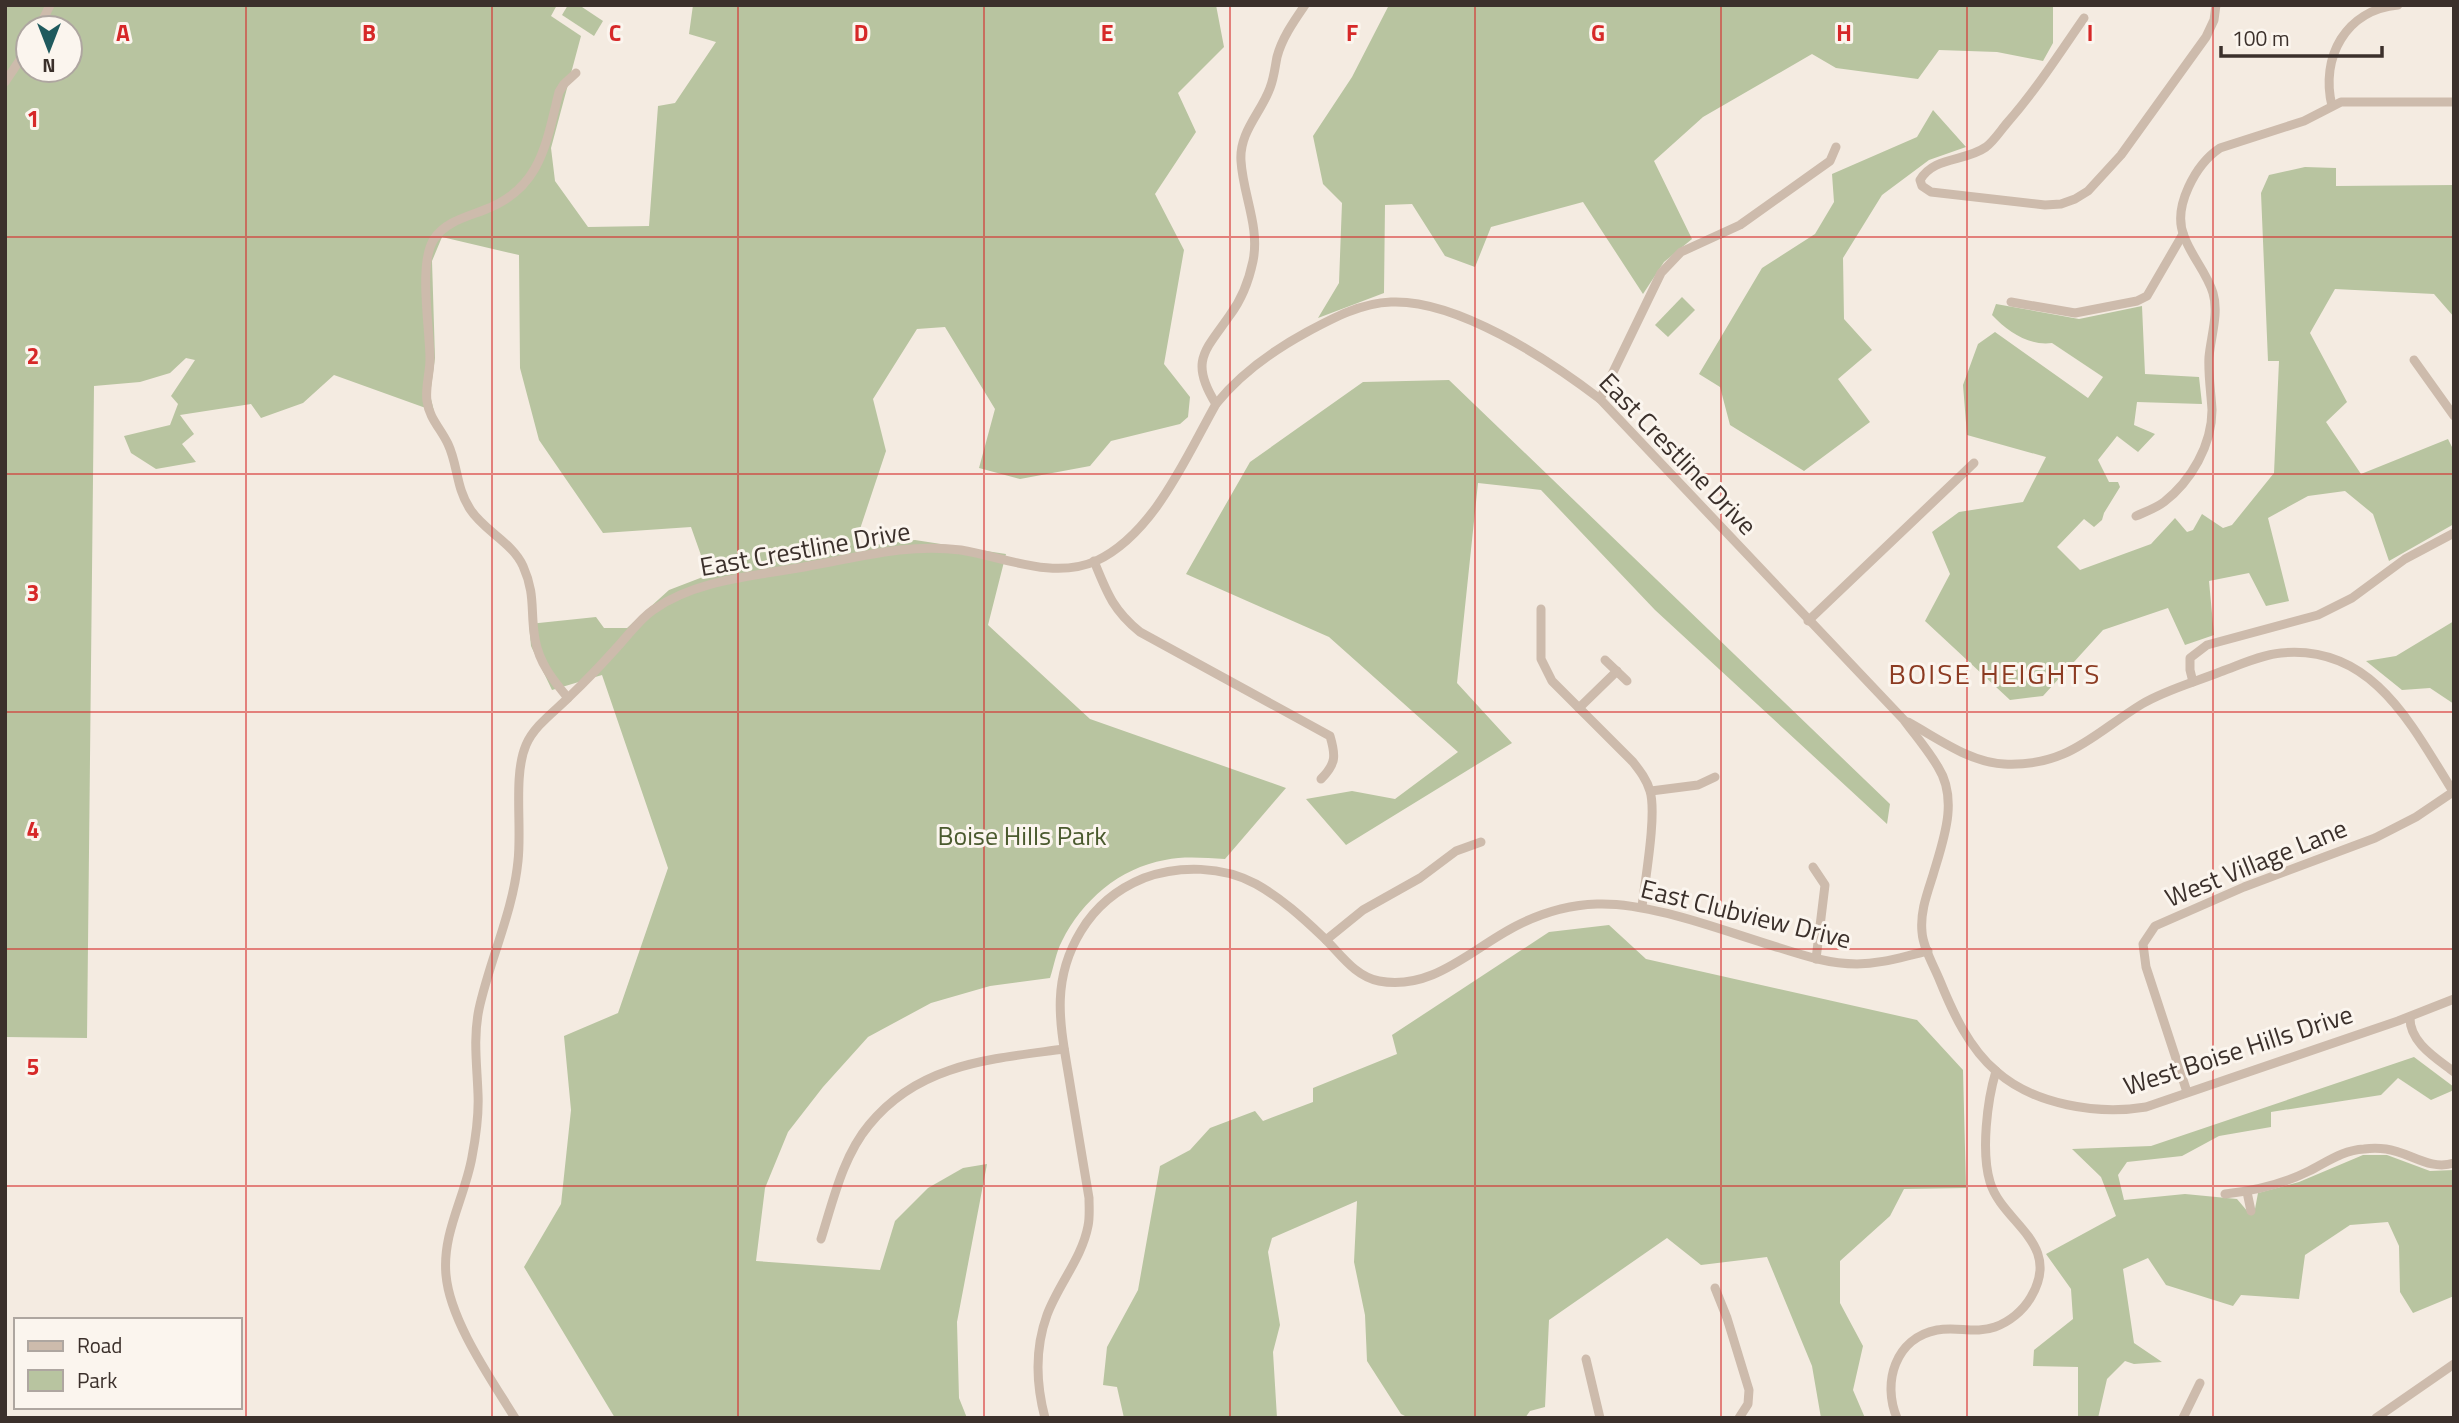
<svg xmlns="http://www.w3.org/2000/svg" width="2459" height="1423" viewBox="0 0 2459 1423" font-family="'Titillium Web',sans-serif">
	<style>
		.green { fill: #b8c4a0; fill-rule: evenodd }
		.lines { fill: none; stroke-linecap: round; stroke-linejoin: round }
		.street { stroke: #cdbbac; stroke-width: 9 }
		.grid { fill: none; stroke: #d62828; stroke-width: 2; stroke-opacity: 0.55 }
		.labels { text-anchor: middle; stroke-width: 6; stroke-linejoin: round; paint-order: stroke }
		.street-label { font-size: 26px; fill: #3b302b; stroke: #fbf5ee }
		.park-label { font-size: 26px; fill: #4a5a2e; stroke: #fbf5ee }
		.neighbourhood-label { font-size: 28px; letter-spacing: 2px; fill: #8c3b22; stroke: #fbf5ee }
		.grid-label { font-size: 23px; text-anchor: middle; font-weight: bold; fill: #d62828; stroke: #fbf5ee; stroke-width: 6; stroke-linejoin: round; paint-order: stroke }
	</style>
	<rect width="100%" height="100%" fill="#f4ebe1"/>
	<!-- green -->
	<g class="green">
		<path d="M 5,5 L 557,5 L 551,16 L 581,36 L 551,148 L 555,181 L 588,227 L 649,226 L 658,106 L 675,103 L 716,42 L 689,34 L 693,5 L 1216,5 L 1224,47 L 1178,93 L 1196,132 L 1155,194 L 1184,250 L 1164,364 L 1190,397 L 1188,417 L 1180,424 L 1111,441 L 1090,466 L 1020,479 L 979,468 L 995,409 L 945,327 L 917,329 L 873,399 L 886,451 L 854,547 L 915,540 L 1006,554 L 988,625 L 1090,719 L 1286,788 L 1225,859 C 1205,858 1184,856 1165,860 C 1119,868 1082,901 1062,941 C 1056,952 1054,966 1050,978 L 990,986 L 931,1003 L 868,1037 L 823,1087 L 788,1132 L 765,1188 L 756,1261 L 880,1270 L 895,1221 L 928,1188 L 963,1168 L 987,1164 L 957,1322 L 959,1398 L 967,1418 L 615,1418 L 524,1267 L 561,1204 L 571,1110 L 564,1036 L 618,1013 L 668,868 L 602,675 L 552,690 L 531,646 L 529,624 L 596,617 L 604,628 L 627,628 L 669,590 L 708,575 L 691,527 L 603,533 L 539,440 L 520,368 L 519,255 L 442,237 L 432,261 L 435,358 L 430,395 L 434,411 L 334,375 L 303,403 L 261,418 L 251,404 L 180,415 L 194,434 L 182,444 L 196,462 L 156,469 L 131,453 L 124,436 L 170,425 L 178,404 L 171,396 L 195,360 L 186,358 L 170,373 L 140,382 L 94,386 L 87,1038 L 5,1037 ZM 28,28 L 70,28 L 70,70 L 28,70 Z"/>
		<polygon points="568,5 579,5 603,21 594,36 562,15"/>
		<polygon points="1389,5 2053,5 2053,43 2043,61 1997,52 1939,50 1918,79 1836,68 1812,54 1703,117 1654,161 1692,239 1664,262 1643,294 1583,202 1491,227 1475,267 1445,256 1412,204 1385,205 1384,293 1318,318 1339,283 1342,203 1323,184 1313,136 1352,77"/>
		<polygon points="1933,110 1966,147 1929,160 1882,195 1843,258 1844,319 1872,350 1838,379 1870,422 1804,471 1730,425 1720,387 1699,374 1762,268 1815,234 1834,202 1832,174 1917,137"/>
		<path d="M 2305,167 L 2336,168 L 2336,186 L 2454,185 L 2454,317 L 2434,294 L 2335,289 L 2310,333 L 2347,402 L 2326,422 L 2361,474 L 2448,439 L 2454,451 L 2454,524 L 2389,561 L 2373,514 L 2345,491 L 2308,496 L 2268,518 L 2289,601 L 2266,606 L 2249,573 L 2209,581 L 2214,635 L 2185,645 L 2168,608 L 2103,630 L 2043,696 L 2010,700 L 1925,621 L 1950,574 L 1932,532 L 1959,512 L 2023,502 L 2046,457 L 1967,435 L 1963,385 L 1978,344 L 1995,332 L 2088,398 L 2103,377 L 2052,343 C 2029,346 2008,332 1992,315 L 1996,304 L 2079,319 L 2142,306 L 2145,374 L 2199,377 L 2202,404 L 2137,402 L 2134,425 L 2155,434 L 2138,452 L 2117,436 L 2098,460 L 2109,482 L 2118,482 L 2120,487 L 2104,513 L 2102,520 L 2094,527 L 2084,519 L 2057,547 L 2080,570 L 2151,544 L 2175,518 L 2187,532 L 2193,530 L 2202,514 L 2223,528 L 2232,525 L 2274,473 L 2279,361 L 2268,361 L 2261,193 L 2269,175 Z"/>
		<polygon points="1682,297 1695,310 1668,337 1655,325"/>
		<polygon points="1449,380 1890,804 1887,824 1655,610 1541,490 1478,483 1457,683 1512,743 1346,845 1306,799 1352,791 1395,799 1458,752 1329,637 1186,574 1250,462 1363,382"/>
		<polygon points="2454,621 2454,704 2430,688 2402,690 2366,661 2396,656"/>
		<polygon points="1609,925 1646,959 1917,1020 1963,1070 1966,1188 1904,1189 1890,1216 1840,1261 1840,1303 1863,1346 1853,1390 1865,1418 1821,1418 1812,1366 1767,1257 1701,1265 1667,1238 1549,1320 1545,1407 1530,1411 1525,1418 1409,1418 1401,1414 1367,1361 1365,1315 1354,1262 1357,1201 1272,1238 1268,1252 1280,1325 1273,1352 1277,1418 1124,1418 1117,1387 1103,1385 1107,1347 1138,1290 1160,1166 1190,1150 1210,1128 1255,1111 1263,1121 1313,1102 1313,1088 1397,1054 1392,1035 1549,932"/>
		<polygon points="2414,1057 2454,1087 2454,1090 2431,1100 2398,1078 2381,1095 2271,1112 2271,1127 2219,1136 2182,1156 2127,1162 2118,1175 2124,1200 2185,1194 2237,1199 2248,1212 2255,1209 2258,1193 2299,1182 2363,1155 2387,1155 2430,1171 2454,1170 2454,1296 2413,1313 2400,1292 2399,1246 2388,1222 2350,1225 2305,1255 2299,1299 2241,1295 2233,1306 2166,1285 2148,1258 2123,1269 2134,1343 2162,1362 2134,1364 2125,1361 2107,1379 2098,1418 2078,1418 2078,1367 2033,1366 2034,1350 2073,1319 2071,1289 2046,1254 2116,1216 2101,1177 2072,1149 2151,1146"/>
	</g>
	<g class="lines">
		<!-- street -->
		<g class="street">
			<path d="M 2084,18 C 2059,54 2036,90 2007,123 C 2001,130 1994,141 1986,147 C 1965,162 1934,156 1920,180 L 1922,186 L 1931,192 L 2045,205 L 2061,204 L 2075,199 L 2088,191 L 2121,155 L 2206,37 L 2214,20 L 2216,5"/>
			<polyline points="39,28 50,5"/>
			<polyline points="5,82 28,48"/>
			<path d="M 2332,106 C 2320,57 2346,10 2398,5"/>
			<polyline points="2011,302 2075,313 2137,301 2147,296 2183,234"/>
			<polyline points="2414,360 2454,416"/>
			<polyline points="1600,399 1661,273 1681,252 1740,225 1830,161 1836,147"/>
			<path d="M 1216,404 C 1189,361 1205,351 1230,315 C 1242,299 1249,280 1253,261 C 1260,227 1243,195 1241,161 C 1239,132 1261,113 1270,88 C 1274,78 1275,67 1277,57 C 1282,38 1294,21 1305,5"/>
			<path d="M 2136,516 C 2145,512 2156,508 2164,502 C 2191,481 2212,445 2212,410 C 2211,392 2208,374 2209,357 C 2211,336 2219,313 2213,293 C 2207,273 2191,256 2184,236 C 2172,207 2196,164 2220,148 L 2304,121 L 2341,102 L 2454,102"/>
			<path d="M 1094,561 C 1107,593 1113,610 1140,632 L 1330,736 C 1336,756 1336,764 1321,779"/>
			<path d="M 1541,609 L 1541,659 L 1552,681 L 1633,762 C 1640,771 1647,780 1650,791 C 1657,814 1645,880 1642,907"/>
			<polyline points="1808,621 1974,463"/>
			<polyline points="1605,660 1627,681"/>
			<polyline points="2193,682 2190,670 2190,658 2207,645 2318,615 2352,598 2405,559 2454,533"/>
			<path d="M 568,698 C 586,681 603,663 620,644 C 630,633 640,619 653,610 C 697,579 757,576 809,566 C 860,557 908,543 961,550 C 1004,557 1053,580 1096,561 C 1154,534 1186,457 1216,404 C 1241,373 1272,351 1307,332 C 1333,318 1361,303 1391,302 C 1457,299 1549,360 1600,399 L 1904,720 C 1915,735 1928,750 1938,767 C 1959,800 1943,841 1933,875 C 1927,894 1920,912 1922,932 C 1923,948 1934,966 1940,981 C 1953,1013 1969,1048 1996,1071 C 2034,1105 2098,1115 2146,1107 L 2398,1021 L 2454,999"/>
			<polyline points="1579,708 1617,671"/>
			<path d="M 1908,722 C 1939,739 1969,762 2004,764 C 2068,767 2093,734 2142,704 C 2165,690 2195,682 2220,672 C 2240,665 2260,655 2281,653 C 2373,644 2412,726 2454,793"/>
			<polyline points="1651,791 1698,785 1715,777"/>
			<polyline points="1813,867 1825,885 1816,959"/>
			<polyline points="1326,940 1363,910 1420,878 1456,851 1481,842"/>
			<path d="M 2410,1017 C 2409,1042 2436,1058 2454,1072"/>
			<polyline points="2187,1092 2146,967 2143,944 2155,926 2244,887 2375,838 2416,817 2453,792"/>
			<polyline points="2247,1192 2251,1211"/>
			<path d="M 2225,1194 C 2253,1191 2283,1184 2309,1171 C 2327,1162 2343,1150 2364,1149 C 2371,1148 2379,1148 2386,1149 C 2410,1152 2429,1171 2454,1163"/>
			<path d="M 821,1239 C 833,1201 843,1156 869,1125 C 919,1063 992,1059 1064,1049"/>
			<polyline points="1715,1288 1727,1318 1749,1390 1748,1404 1739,1418"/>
			<polyline points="1586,1359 1600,1418"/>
			<path d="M 515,1418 C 491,1379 450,1321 446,1275 C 442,1233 465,1197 472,1157 C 476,1136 479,1115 478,1094 C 477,1065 473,1038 479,1009 C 490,959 513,912 518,861 C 522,827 513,775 526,745 C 534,726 554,712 568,698 C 553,680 539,663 535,639 C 530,611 536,595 523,566 C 512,542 484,531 470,509 C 456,488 458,465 448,444 C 441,429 429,418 427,401 C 425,388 430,373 430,359 C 430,329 418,263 434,239 C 445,222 466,217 484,210 C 541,189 546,144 559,92 L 564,84 L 576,73"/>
			<path d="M 1045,1418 C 1036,1384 1035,1348 1047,1315 C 1058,1285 1082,1258 1088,1226 C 1090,1217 1089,1207 1089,1198 C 1083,1162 1077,1126 1071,1090 C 1062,1032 1048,985 1081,931 C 1096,906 1117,889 1144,878 C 1179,865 1223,866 1256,884 C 1281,898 1302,917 1323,937 C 1340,953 1354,976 1379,981 C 1433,991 1471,949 1516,926 C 1541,913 1570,905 1597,904 C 1652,902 1726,932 1780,948 C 1805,956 1830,964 1857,964 C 1882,964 1904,956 1928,951"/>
			<path d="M 1897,1418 C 1882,1383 1895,1338 1937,1330 C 1956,1326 1976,1334 1995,1327 C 2009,1322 2023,1311 2031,1297 C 2063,1243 2002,1223 1990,1182 C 1981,1152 1987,1101 1996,1071"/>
			<polyline points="2183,1418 2200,1383"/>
			<polyline points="2376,1418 2454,1364"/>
		</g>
	</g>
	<!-- grid -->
	<path class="grid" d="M 246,5 L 246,1418M 492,5 L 492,1418M 738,5 L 738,1418M 984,5 L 984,1418M 1230,5 L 1230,1418M 1475,5 L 1475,1418M 1721,5 L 1721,1418M 1967,5 L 1967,1418M 2213,5 L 2213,1418M 5,237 L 2454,237M 5,474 L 2454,474M 5,712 L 2454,712M 5,949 L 2454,949M 5,1186 L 2454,1186"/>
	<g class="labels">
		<!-- street labels -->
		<g class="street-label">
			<text transform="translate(1678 454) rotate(46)" y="9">East Crestline Drive</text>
			<text transform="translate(805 549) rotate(-10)" y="9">East Crestline Drive</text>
			<text transform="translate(2256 863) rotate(-22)" y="9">West Village Lane</text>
			<text transform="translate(1746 914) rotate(14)" y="9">East Clubview Drive</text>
			<text transform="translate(2238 1050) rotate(-18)" y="9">West Boise Hills Drive</text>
		</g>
		<!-- park labels -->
		<g class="park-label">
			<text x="1022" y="845">Boise Hills Park</text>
		</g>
		<!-- neighbourhood labels -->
		<g class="neighbourhood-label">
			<text x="1995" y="684">BOISE HEIGHTS</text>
		</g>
	</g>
	<g class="grid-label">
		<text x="123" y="41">A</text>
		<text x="369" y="41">B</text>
		<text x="615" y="41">C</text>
		<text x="861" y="41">D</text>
		<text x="1107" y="41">E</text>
		<text x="1352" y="41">F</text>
		<text x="1598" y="41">G</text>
		<text x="1844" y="41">H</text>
		<text x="2090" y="41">I</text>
		<text x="33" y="127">1</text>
		<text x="33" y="364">2</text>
		<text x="33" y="601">3</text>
		<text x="33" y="838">4</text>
		<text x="33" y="1075">5</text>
	</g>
	<!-- border -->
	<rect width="2459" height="1423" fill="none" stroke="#3b302b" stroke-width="14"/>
	<!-- legend -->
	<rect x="14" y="1318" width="228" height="91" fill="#fbf5ee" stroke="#aea6a0" stroke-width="2"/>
	<rect x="28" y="1341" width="35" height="10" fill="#cdbbac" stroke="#aea6a0" stroke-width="2"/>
	<text x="77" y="1353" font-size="21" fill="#3b302b">Road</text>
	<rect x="28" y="1370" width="35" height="21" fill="#b8c4a0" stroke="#aea6a0" stroke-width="2"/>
	<text x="77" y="1388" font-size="21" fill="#3b302b">Park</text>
	<!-- north arrow -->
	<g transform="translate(49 49) rotate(180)"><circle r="33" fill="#fbf5ee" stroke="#aea6a0" stroke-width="2"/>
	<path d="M0-5L12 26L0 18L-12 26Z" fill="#1f5a5e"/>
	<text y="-10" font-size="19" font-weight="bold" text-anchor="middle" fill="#3b302b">N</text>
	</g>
	<!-- scale -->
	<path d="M2221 46v10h161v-10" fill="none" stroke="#3b302b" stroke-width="3.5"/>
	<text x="2232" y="46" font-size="21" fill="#3b302b" stroke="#fbf5ee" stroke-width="5" paint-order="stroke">100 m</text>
</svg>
